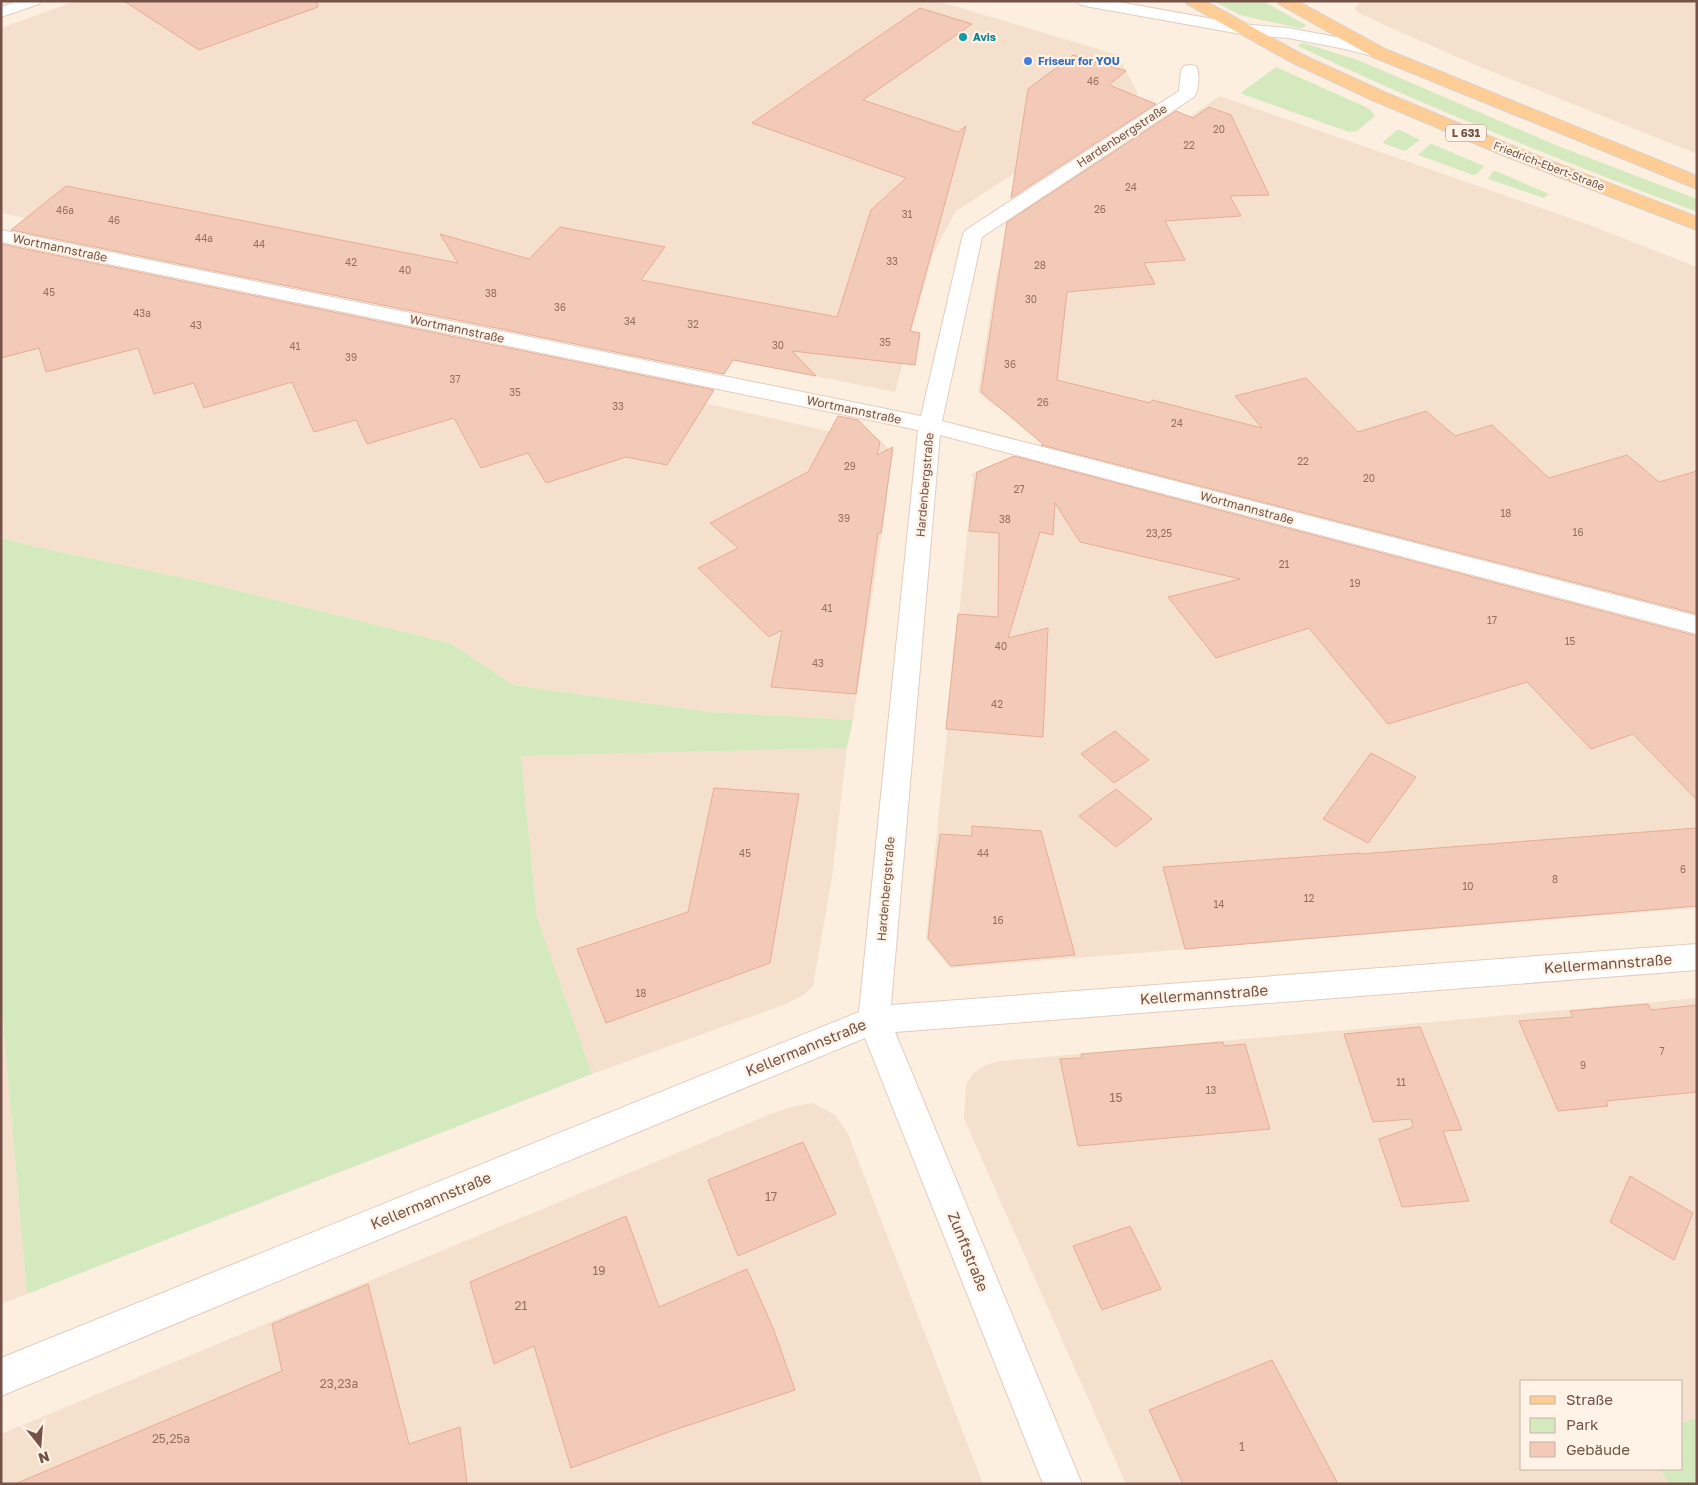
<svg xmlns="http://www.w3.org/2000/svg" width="1698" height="1485" viewBox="0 0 1698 1485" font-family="'Golos Text',sans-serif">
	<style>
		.residential { fill: #f5e0ce }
		.green { fill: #d4eabe }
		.building { fill: #f3c9b7; stroke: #e6ad96 }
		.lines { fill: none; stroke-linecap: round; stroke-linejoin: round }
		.minor-casing { stroke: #e3ccbf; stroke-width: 2 }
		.primary-casing { stroke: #dbd2cf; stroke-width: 2 }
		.minor { fill: #fff; fill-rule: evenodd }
		.primary { fill: #fecd95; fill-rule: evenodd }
		.culture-dot { fill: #0f9aa8; stroke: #fff3e7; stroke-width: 2 }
		.shop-dot { fill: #3f7fe0; stroke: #fff3e7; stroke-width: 2 }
		.labels { text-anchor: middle; stroke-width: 4.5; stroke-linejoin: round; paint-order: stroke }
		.number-label { font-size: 10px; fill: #947063 }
		.far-culture-label { font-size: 11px; font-weight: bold; fill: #0d838f; stroke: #fff3e7; text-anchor: start }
		.far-shop-label { font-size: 11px; font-weight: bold; fill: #366cbe; stroke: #fff3e7; text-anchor: start }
		.shield { fill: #fff3e7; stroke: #9e8277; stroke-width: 1 }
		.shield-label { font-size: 11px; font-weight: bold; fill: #745247 }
		.far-street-label { font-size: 11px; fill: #745247; stroke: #fff3e7 }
		.street-label { font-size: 12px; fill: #745247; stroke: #fff3e7 }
		.near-number-label { font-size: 12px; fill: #947063 }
		.near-street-label { font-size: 15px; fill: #745247; stroke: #fff3e7 }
	</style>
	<rect width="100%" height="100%" fill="#fdefe0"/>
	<!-- residential -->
	<g class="residential">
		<polygon points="76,1 938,1 1118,55 1138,94 956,211 933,254 895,392 1,213 1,28"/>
		<polygon points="1360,1 1697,1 1697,154 1473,64 1384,25 1357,12 1355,8"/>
		<polygon points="1220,96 1587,224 1697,267 1697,588 994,406 978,392 996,277 1004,253 1023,231"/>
		<polygon points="1,258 705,403 872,441 879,439 894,455 890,457 886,507 853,720 712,712 513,685 450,643 207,583 32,546 1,538"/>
		<polygon points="995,463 1165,503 1697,647 1697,908 950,968 926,939 973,477 971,474"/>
		<polygon points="847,748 832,877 813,986 805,994 786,1004 592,1074 537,917 521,756"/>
		<polygon points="1697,998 1697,1417 1682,1423 1682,1381 1522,1381 1522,1469 1660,1469 1669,1484 1126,1484 964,1119 966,1085 973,1073 988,1064 1001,1061"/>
		<polygon points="1,1000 27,1294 1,1304"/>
		<polygon points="813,1103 835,1115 848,1134 983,1484 1,1484 1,1434 768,1115 795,1106"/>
	</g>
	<!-- green -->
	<g class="green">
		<polygon points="1213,1 1263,1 1306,25 1303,28 1298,28 1240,15"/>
		<path d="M 1304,43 L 1358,60 L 1558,146 L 1697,199 L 1697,212 C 1562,161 1428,108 1298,46 L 1298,44 Z"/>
		<polygon points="1276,67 1370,109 1375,116 1357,131 1349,132 1242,94 1242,92"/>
		<polygon points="1397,130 1400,130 1420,140 1405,151 1385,144 1383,142"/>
		<polygon points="1430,144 1432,144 1484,166 1477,174 1473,175 1418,155"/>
		<polygon points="1493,171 1496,171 1549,194 1544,198 1488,179"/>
		<polygon points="1,538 32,546 207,583 450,643 513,685 711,712 853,720 847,748 521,756 537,917 592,1074 27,1294 1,1000"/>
		<polygon points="1697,1417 1697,1484 1669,1484 1660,1469 1682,1469 1682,1423"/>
	</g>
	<!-- building -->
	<g class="building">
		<polygon points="124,1 317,1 318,7 199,50"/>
		<polygon points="920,8 972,24 863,100 958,132 966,126 910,331 920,333 915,365 792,351 816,376 733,360 724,374 11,230 66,186 458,263 440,234 529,259 560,227 665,247 641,280 837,317 871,210 906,178 752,123"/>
		<polygon points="1073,55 1126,71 1109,85 1156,104 1011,198 1028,89"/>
		<polygon points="1209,107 1231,115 1269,195 1230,196 1241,216 1165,221 1185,260 1144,263 1155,284 1067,292 1057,380 1150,403 1152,400 1262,428 1235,396 1306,378 1358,432 1426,411 1455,436 1492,425 1549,478 1627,455 1659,482 1697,471 1697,614 1041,445 1043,444 981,392 1007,222 1176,111 1193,118"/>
		<polygon points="1,244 714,390 667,465 626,457 546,483 528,453 481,468 454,418 367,444 356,420 314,432 292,382 204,408 194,383 154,394 138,348 46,372 39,348 1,358"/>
		<polygon points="838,416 858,420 880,442 877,455 893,447 881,533 878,533 856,694 771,687 782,630 769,637 698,568 738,548 710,523 808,472"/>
		<polygon points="1014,456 1697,636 1697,800 1633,734 1591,749 1527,682 1388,724 1309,628 1216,658 1168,597 1240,579 1080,542 1055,503 1053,535 1040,532 1008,638 1048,628 1043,737 946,729 958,614 998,617 999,533 969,531 977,472"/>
		<polygon points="1115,731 1149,760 1114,783 1081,754"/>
		<polygon points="1371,753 1416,777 1368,843 1323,819"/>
		<polygon points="714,788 799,794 770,963 606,1023 577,949 688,912"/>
		<polygon points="1116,789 1152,819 1116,847 1079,816"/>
		<polygon points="972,826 1041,831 1075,955 951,966 928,938 940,834 972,836"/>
		<polygon points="1697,828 1697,906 1185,949 1163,867 1360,853 1360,854"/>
		<polygon points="1648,1004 1651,1010 1697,1005 1697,1092 1606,1101 1608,1106 1558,1111 1519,1021 1573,1017 1570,1011"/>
		<polygon points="1420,1027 1462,1130 1443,1131 1469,1201 1402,1207 1379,1139 1413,1127 1411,1119 1373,1122 1344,1034"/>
		<polygon points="1223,1042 1224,1046 1245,1044 1270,1129 1078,1146 1060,1059 1082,1058 1081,1054"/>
		<polygon points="803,1142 836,1214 738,1256 708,1180"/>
		<polygon points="1630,1176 1693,1213 1674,1260 1610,1222"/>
		<polygon points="626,1216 659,1307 747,1269 773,1328 795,1390 674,1430 571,1468 534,1346 494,1364 470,1282"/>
		<polygon points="1130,1226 1161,1289 1102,1310 1073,1246"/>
		<polygon points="368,1284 409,1444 460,1427 467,1484 15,1484 282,1371 272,1324"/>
		<polygon points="1272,1360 1338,1484 1183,1484 1149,1410"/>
	</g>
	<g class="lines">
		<!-- minor casing -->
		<g class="minor-casing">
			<g id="minor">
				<polygon points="17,1 41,1 39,4 1,17 1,7"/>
				<polygon points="1077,1 1113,1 1241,24 1288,28 1347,39 1385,49 1387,53 1385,57 1379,58 1345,49 1288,38 1241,34 1085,6 1079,4"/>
				<path d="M 1190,65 L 1196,66 C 1200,73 1199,90 1194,97 L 982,237 L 942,421 L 1697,616 L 1697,634 L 940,435 L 891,1005 L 1697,944 L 1697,970 L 895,1032 L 1082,1484 L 1043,1484 L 865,1038 L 1,1396 L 1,1358 L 859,1012 L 918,430 L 1,242 L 1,230 L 921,416 L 963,234 L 966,230 L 1179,91 L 1181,70 L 1184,66 Z"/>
			</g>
		</g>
		<!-- primary casing -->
		<g class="primary-casing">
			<g id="primary">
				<polygon points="1185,1 1205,1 1303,55 1384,92 1520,149 1697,217 1697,230 1507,157 1372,100 1291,62 1187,4"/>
				<polygon points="1277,1 1297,1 1385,49 1697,176 1697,189 1373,57 1279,4"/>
			</g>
		</g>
		<!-- minor -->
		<use href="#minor" class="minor"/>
		<!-- primary -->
		<use href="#primary" class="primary"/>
	</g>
	<!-- markers -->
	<circle class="culture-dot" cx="963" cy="37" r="5"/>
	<circle class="shop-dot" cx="1028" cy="61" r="5"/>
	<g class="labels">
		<!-- number labels -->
		<g class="number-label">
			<text x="1093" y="85">46</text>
			<text x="1219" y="133">20</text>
			<text x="1189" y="149">22</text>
			<text x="1131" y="191">24</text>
			<text x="1100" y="213">26</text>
			<text x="65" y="214">46a</text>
			<text x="907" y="218">31</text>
			<text x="114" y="224">46</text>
			<text x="204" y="242">44a</text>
			<text x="259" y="248">44</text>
			<text x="892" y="265">33</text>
			<text x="351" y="266">42</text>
			<text x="1040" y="269">28</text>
			<text x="405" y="274">40</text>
			<text x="49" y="296">45</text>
			<text x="491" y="297">38</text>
			<text x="1031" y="303">30</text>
			<text x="560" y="311">36</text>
			<text x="142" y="317">43a</text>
			<text x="630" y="325">34</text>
			<text x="693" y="328">32</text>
			<text x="196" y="329">43</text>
			<text x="885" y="346">35</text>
			<text x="778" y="349">30</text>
			<text x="295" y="350">41</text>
			<text x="351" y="361">39</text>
			<text x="1010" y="368">36</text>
			<text x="455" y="383">37</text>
			<text x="515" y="396">35</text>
			<text x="1043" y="406">26</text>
			<text x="618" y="410">33</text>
			<text x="1177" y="427">24</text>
			<text x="1303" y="465">22</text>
			<text x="850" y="470">29</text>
			<text x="1369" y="482">20</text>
			<text x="1019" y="493">27</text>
			<text x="1506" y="517">18</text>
			<text x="844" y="522">39</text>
			<text x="1005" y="523">38</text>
			<text x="1578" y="536">16</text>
			<text x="1159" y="537">23,25</text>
			<text x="1284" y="568">21</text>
			<text x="1355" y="587">19</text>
			<text x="827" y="612">41</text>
			<text x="1492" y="624">17</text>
			<text x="1570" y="645">15</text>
			<text x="1001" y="650">40</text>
			<text x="818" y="667">43</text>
			<text x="997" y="708">42</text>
			<text x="745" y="857">45</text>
			<text x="983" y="857">44</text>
			<text x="1683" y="873">6</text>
			<text x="1555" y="883">8</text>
			<text x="1468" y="890">10</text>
			<text x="1309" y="902">12</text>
			<text x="1219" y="908">14</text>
			<text x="998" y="924">16</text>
			<text x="641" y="997">18</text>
			<text x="1662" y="1055">7</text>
			<text x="1583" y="1069">9</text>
			<text x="1401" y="1086">11</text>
			<text x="1211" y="1094">13</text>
		</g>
		<!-- far-culture labels -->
		<g class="far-culture-label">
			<text x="973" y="41">Avis</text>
		</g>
		<!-- far-shop labels -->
		<g class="far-shop-label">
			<text x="1038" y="65">Friseur for YOU</text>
		</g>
		<!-- shield labels -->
		<rect class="shield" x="1446" y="124.5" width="40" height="17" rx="4"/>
		<g class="shield-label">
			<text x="1466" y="137">L 631</text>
		</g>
		<!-- far-street labels -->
		<g class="far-street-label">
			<text transform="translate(1549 166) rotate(21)" y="4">Friedrich-Ebert-Straße</text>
		</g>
		<!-- street labels -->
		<g class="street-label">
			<text transform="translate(1122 136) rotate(-33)" y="4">Hardenbergstraße</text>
			<text transform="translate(60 248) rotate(12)" y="4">Wortmannstraße</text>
			<text transform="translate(457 329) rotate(12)" y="4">Wortmannstraße</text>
			<text transform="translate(854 410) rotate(12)" y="4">Wortmannstraße</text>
			<text transform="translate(925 485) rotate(-85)" y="4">Hardenbergstraße</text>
			<text transform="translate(1247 508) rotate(15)" y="4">Wortmannstraße</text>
			<text transform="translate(886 889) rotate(-85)" y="4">Hardenbergstraße</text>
		</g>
		<!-- near-number labels -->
		<g class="near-number-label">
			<text x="1116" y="1102">15</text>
			<text x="771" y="1201">17</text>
			<text x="599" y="1275">19</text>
			<text x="521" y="1310">21</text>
			<text x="339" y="1388">23,23a</text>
			<text x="171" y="1443">25,25a</text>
			<text x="1242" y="1451">1</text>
		</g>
		<!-- near-street labels -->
		<g class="near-street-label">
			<text transform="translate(1608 964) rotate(-4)" y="5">Kellermannstraße</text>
			<text transform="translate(1204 995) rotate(-4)" y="5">Kellermannstraße</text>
			<text transform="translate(806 1048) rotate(-22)" y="5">Kellermannstraße</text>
			<text transform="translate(431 1201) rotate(-22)" y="5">Kellermannstraße</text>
			<text transform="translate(968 1252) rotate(68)" y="5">Zunftstraße</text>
		</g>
	</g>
	<!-- border -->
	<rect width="1698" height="1485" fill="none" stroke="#745247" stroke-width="5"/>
	<!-- legend -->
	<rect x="1520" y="1380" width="162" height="90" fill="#fff3e7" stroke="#c7b3a7"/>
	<rect x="1530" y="1396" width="25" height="8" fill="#fecd95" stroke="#c7b3a7"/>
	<text x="1566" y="1405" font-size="15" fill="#745247">Straße</text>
	<rect x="1530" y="1418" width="25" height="15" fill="#d4eabe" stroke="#c7b3a7"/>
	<text x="1566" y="1430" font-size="15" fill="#745247">Park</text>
	<rect x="1530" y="1442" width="25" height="15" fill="#f3c9b7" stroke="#c7b3a7"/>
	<text x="1566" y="1455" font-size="15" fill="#745247">Gebäude</text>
	<!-- north arrow -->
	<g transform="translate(40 1445) rotate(163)" stroke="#fff3e7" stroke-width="4" paint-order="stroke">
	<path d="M0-4L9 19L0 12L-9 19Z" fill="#745247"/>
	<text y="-8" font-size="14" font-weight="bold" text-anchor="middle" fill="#745247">N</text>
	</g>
</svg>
